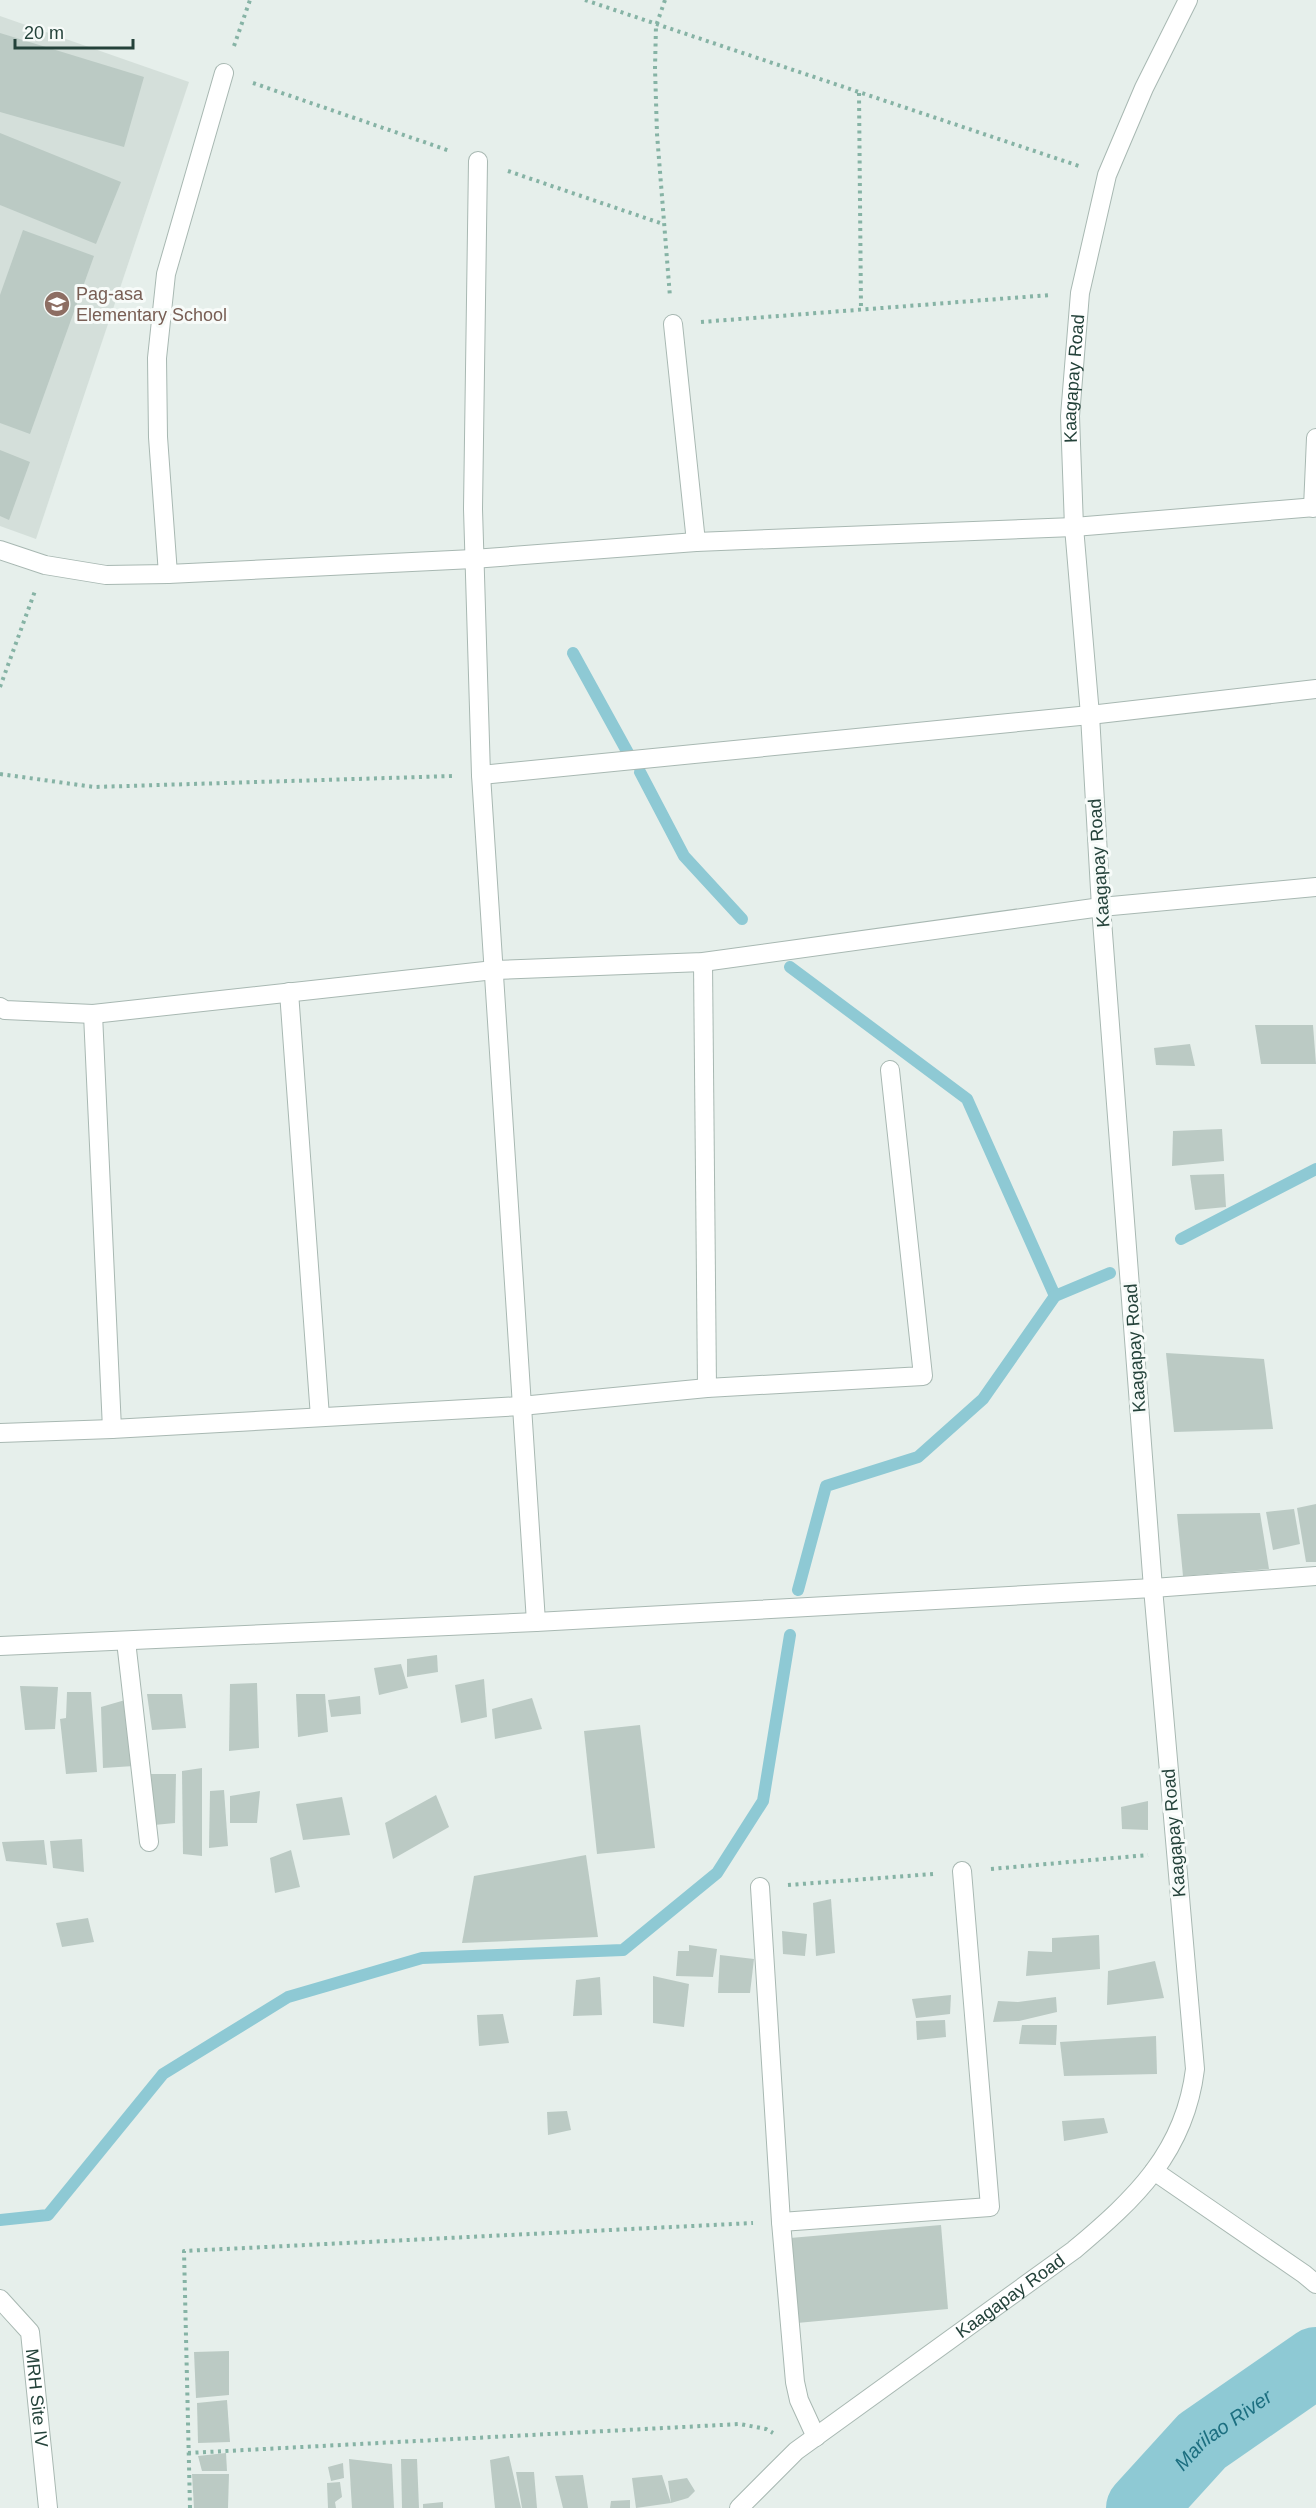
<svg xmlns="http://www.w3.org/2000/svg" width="1316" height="2508" viewBox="0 0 1316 2508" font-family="Helvetica,sans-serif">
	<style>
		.built { fill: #d4dfda }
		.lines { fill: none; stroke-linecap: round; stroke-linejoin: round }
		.stream { stroke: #8ec9d4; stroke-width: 12 }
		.river { stroke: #8ec9d4; stroke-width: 70 }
		.building { fill: #bbcac4 }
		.minor-casing { stroke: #a8b8b2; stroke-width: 20 }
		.path { stroke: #86b3a5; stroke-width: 4; stroke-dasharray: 3 4.5; stroke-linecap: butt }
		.minor { stroke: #fff; stroke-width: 18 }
		.labels { text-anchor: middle; stroke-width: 6; stroke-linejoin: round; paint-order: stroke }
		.education-label { font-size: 18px; fill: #785e54; stroke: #f7fbf9; text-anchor: start }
		.street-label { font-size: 18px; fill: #24423a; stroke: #f7fbf9 }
		.water-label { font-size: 20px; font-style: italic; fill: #1c6f80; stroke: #f7fbf9 }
	</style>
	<rect width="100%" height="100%" fill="#e6efeb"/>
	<!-- built -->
	<polygon class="built" points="0,16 189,82 36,539 0,526"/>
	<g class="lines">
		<!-- stream -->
		<g class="stream">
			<polyline points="573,653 628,753"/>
			<polyline points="640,772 684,856 742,919"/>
			<polyline points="790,967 967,1099 1055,1296"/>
			<polyline points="1181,1239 1316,1169"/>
			<polyline points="798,1590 826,1486 918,1457 983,1399 1055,1296 1110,1273"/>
			<polyline points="0,2220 48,2215 163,2074 288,1997 422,1958 623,1950 717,1873 763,1801 790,1635"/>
		</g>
		<!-- river -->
		<path class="river" id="s1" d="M 1141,2508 L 1202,2441 L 1316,2362"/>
	</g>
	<!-- building -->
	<g class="building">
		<polygon points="0,33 144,77 124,147 0,112"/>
		<polygon points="0,133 121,182 96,244 0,205"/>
		<polygon points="23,230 94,256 30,434 0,423 0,295"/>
		<polygon points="0,450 30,462 9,520 0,516"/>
		<polygon points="1255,1025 1313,1025 1316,1064 1261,1064"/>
		<polygon points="1190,1044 1195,1066 1156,1065 1154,1048"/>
		<polygon points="1222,1129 1224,1161 1172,1166 1173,1131"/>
		<polygon points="1224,1174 1226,1207 1195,1210 1190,1175"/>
		<polygon points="1166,1353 1264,1359 1273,1429 1174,1432"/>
		<polygon points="1316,1504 1316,1562 1306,1562 1297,1508"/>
		<polygon points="1294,1509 1300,1544 1273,1550 1266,1512"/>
		<polygon points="1260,1513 1269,1569 1183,1576 1177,1514"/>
		<polygon points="437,1655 438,1672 407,1677 407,1659"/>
		<polygon points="401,1664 408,1688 379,1695 374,1668"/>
		<polygon points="484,1679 487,1717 461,1723 455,1685"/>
		<polygon points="257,1683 259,1748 229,1751 230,1684"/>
		<polygon points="20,1686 58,1687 55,1729 25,1730"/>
		<polygon points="67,1692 91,1692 97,1772 66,1774 60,1719 66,1718"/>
		<polygon points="147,1694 182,1694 186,1728 152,1730"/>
		<polygon points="296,1694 325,1694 328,1732 298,1737"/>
		<polygon points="360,1696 361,1714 331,1717 328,1700"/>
		<polygon points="132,1698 134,1766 103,1768 101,1707"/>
		<polygon points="532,1698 542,1729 495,1739 492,1709"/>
		<polygon points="640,1725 655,1848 597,1854 584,1731"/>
		<polygon points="202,1768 202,1856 183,1854 182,1771"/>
		<polygon points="151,1774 176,1774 175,1823 154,1825"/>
		<polygon points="224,1790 228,1846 209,1848 210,1791"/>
		<polygon points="260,1791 257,1823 230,1823 230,1796"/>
		<polygon points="436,1795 449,1827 393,1859 385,1823"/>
		<polygon points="342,1797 350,1835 303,1840 296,1804"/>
		<polygon points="1148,1801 1148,1830 1122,1829 1121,1807"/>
		<polygon points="82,1839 84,1872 53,1868 50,1841"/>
		<polygon points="44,1840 47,1865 6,1861 2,1842"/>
		<polygon points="291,1850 300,1887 275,1893 270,1858"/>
		<polygon points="586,1855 598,1937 462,1943 474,1876"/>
		<polygon points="831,1899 835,1953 816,1956 813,1903"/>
		<polygon points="88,1918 94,1942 62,1947 56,1923"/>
		<polygon points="782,1931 807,1934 805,1956 783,1954"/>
		<polygon points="1099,1935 1100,1969 1026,1976 1028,1951 1052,1952 1052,1938"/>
		<polygon points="689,1945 717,1949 713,1977 676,1976 678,1951 689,1951"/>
		<polygon points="720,1955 754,1959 750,1993 718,1993"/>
		<polygon points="1155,1961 1164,1998 1107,2005 1108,1971"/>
		<polygon points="653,1976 689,1984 684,2027 653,2023"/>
		<polygon points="600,1977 602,2015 573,2016 576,1980"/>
		<polygon points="951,1995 950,2014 916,2018 912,1999"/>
		<polygon points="1056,1997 1057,2012 1019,2021 993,2022 998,2001 1018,2002"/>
		<polygon points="503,2014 509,2043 479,2046 477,2015"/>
		<polygon points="945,2020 946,2037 917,2040 916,2021"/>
		<polygon points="1022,2025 1057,2025 1056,2045 1019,2044"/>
		<polygon points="1156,2036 1157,2074 1064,2076 1060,2042"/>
		<polygon points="567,2111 571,2130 548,2135 547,2112"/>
		<polygon points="1104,2118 1108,2133 1064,2141 1062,2121"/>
		<polygon points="941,2225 948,2309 797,2323 790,2238"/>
		<polygon points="229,2351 229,2395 196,2398 194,2352"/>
		<polygon points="227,2400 230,2442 198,2443 197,2403"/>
		<polygon points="226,2453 227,2471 202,2471 198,2456"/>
		<polygon points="509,2456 521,2508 495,2508 490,2460"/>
		<polygon points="349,2459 392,2464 394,2508 352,2508"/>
		<polygon points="401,2459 417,2459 419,2508 402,2508"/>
		<polygon points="343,2463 344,2478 331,2481 328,2467"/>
		<polygon points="516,2472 534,2472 537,2508 522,2508"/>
		<polygon points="192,2474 229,2474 228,2508 194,2508"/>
		<polygon points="583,2475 588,2508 563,2508 555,2476"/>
		<polygon points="662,2475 671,2503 668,2481 687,2478 695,2491 688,2498 671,2503 636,2508 632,2478"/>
		<polygon points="340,2482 342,2497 335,2502 336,2508 328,2508 327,2483"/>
		<polygon points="630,2500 630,2508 610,2508 611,2501"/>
		<polygon points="443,2502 443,2508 423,2508 423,2504"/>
	</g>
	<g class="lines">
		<!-- minor casing -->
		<g class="minor-casing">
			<g id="minor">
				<polyline points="478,161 473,509 481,775 536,1622"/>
				<polyline points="673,324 696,542"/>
				<polyline points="1313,508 1316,438"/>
				<polyline points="0,550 45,565 106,575 168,574 473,559 696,542 1074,527 1316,507"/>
				<polyline points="168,574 158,437 157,358 166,274 224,73"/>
				<polyline points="481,775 1090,715 1316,689"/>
				<polyline points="703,962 707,1388"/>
				<polyline points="289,992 320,1417"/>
				<polyline points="0,1007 5,1010 93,1014 494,970 703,962 1101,907 1316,887"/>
				<polyline points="93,1014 112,1429"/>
				<polyline points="0,1433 112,1429 521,1406 707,1388 923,1376 890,1070"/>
				<polyline points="126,1641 149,1842"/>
				<polyline points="0,1646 536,1622 1153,1588 1316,1576"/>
				<polyline points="760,1887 781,2222 795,2382 799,2400 816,2437"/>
				<polyline points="1154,2171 1304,2274 1316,2284"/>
				<polyline points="781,2222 990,2207 962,1871"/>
				<path id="s2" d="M 0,2299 L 30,2332 L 48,2508"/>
				<path id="s3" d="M 739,2508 L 796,2451 L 1074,2250 C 1135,2199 1185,2152 1195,2069 L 1153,1588 L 1101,907 L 1090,715 L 1074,527 L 1070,416 L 1080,293 L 1107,175 L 1144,88 L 1188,0"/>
			</g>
		</g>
		<!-- path -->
		<g class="path">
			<polyline points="585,0 1079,166"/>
			<polyline points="665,0 656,26 655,68 657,134 670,297"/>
			<polyline points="234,46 250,0"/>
			<polyline points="253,83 450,151"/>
			<polyline points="859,93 861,309"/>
			<polyline points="508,171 663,224"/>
			<polyline points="701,322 1050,295"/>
			<polyline points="0,687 35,591"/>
			<polyline points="0,774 94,787 453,776"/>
			<polyline points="991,1869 1148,1855"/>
			<polyline points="788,1885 933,1874"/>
			<polyline points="188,2453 740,2424 766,2429 773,2433"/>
			<polyline points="190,2508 184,2251 753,2223"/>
		</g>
		<!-- minor -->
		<use href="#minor" class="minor"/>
	</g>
	<!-- icons -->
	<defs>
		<g id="school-disc" transform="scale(1.35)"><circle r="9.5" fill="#8d6e63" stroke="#f7fbf9"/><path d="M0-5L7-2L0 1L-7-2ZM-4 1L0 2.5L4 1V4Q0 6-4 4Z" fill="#fff"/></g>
	</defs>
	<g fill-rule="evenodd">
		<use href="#school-disc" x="57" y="304"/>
	</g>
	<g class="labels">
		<!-- education labels -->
		<g class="education-label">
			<text x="76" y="300">Pag-asa<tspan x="76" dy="21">Elementary School</tspan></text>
		</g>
		<!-- street labels -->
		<g class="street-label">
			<text dy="6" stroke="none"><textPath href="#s3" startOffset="2343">Kaagapay Road</textPath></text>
			<text transform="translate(1099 863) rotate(-94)" y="6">Kaagapay Road</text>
			<text transform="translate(1135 1348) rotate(-94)" y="6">Kaagapay Road</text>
			<text transform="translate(1174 1833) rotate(-95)" y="6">Kaagapay Road</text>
			<text dy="6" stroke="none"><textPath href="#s3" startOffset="345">Kaagapay Road</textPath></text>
			<text dy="6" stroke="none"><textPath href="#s2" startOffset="111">MRH Site IV</textPath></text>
		</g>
		<!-- water labels -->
		<g class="water-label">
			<text dy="7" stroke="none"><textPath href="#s1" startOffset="114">Marilao River</textPath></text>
		</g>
	</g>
	<!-- scale -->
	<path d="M15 39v9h118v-9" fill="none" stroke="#24423a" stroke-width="3"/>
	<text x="24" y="39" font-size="18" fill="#24423a" stroke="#f7fbf9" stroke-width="4.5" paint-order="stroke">20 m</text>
</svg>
